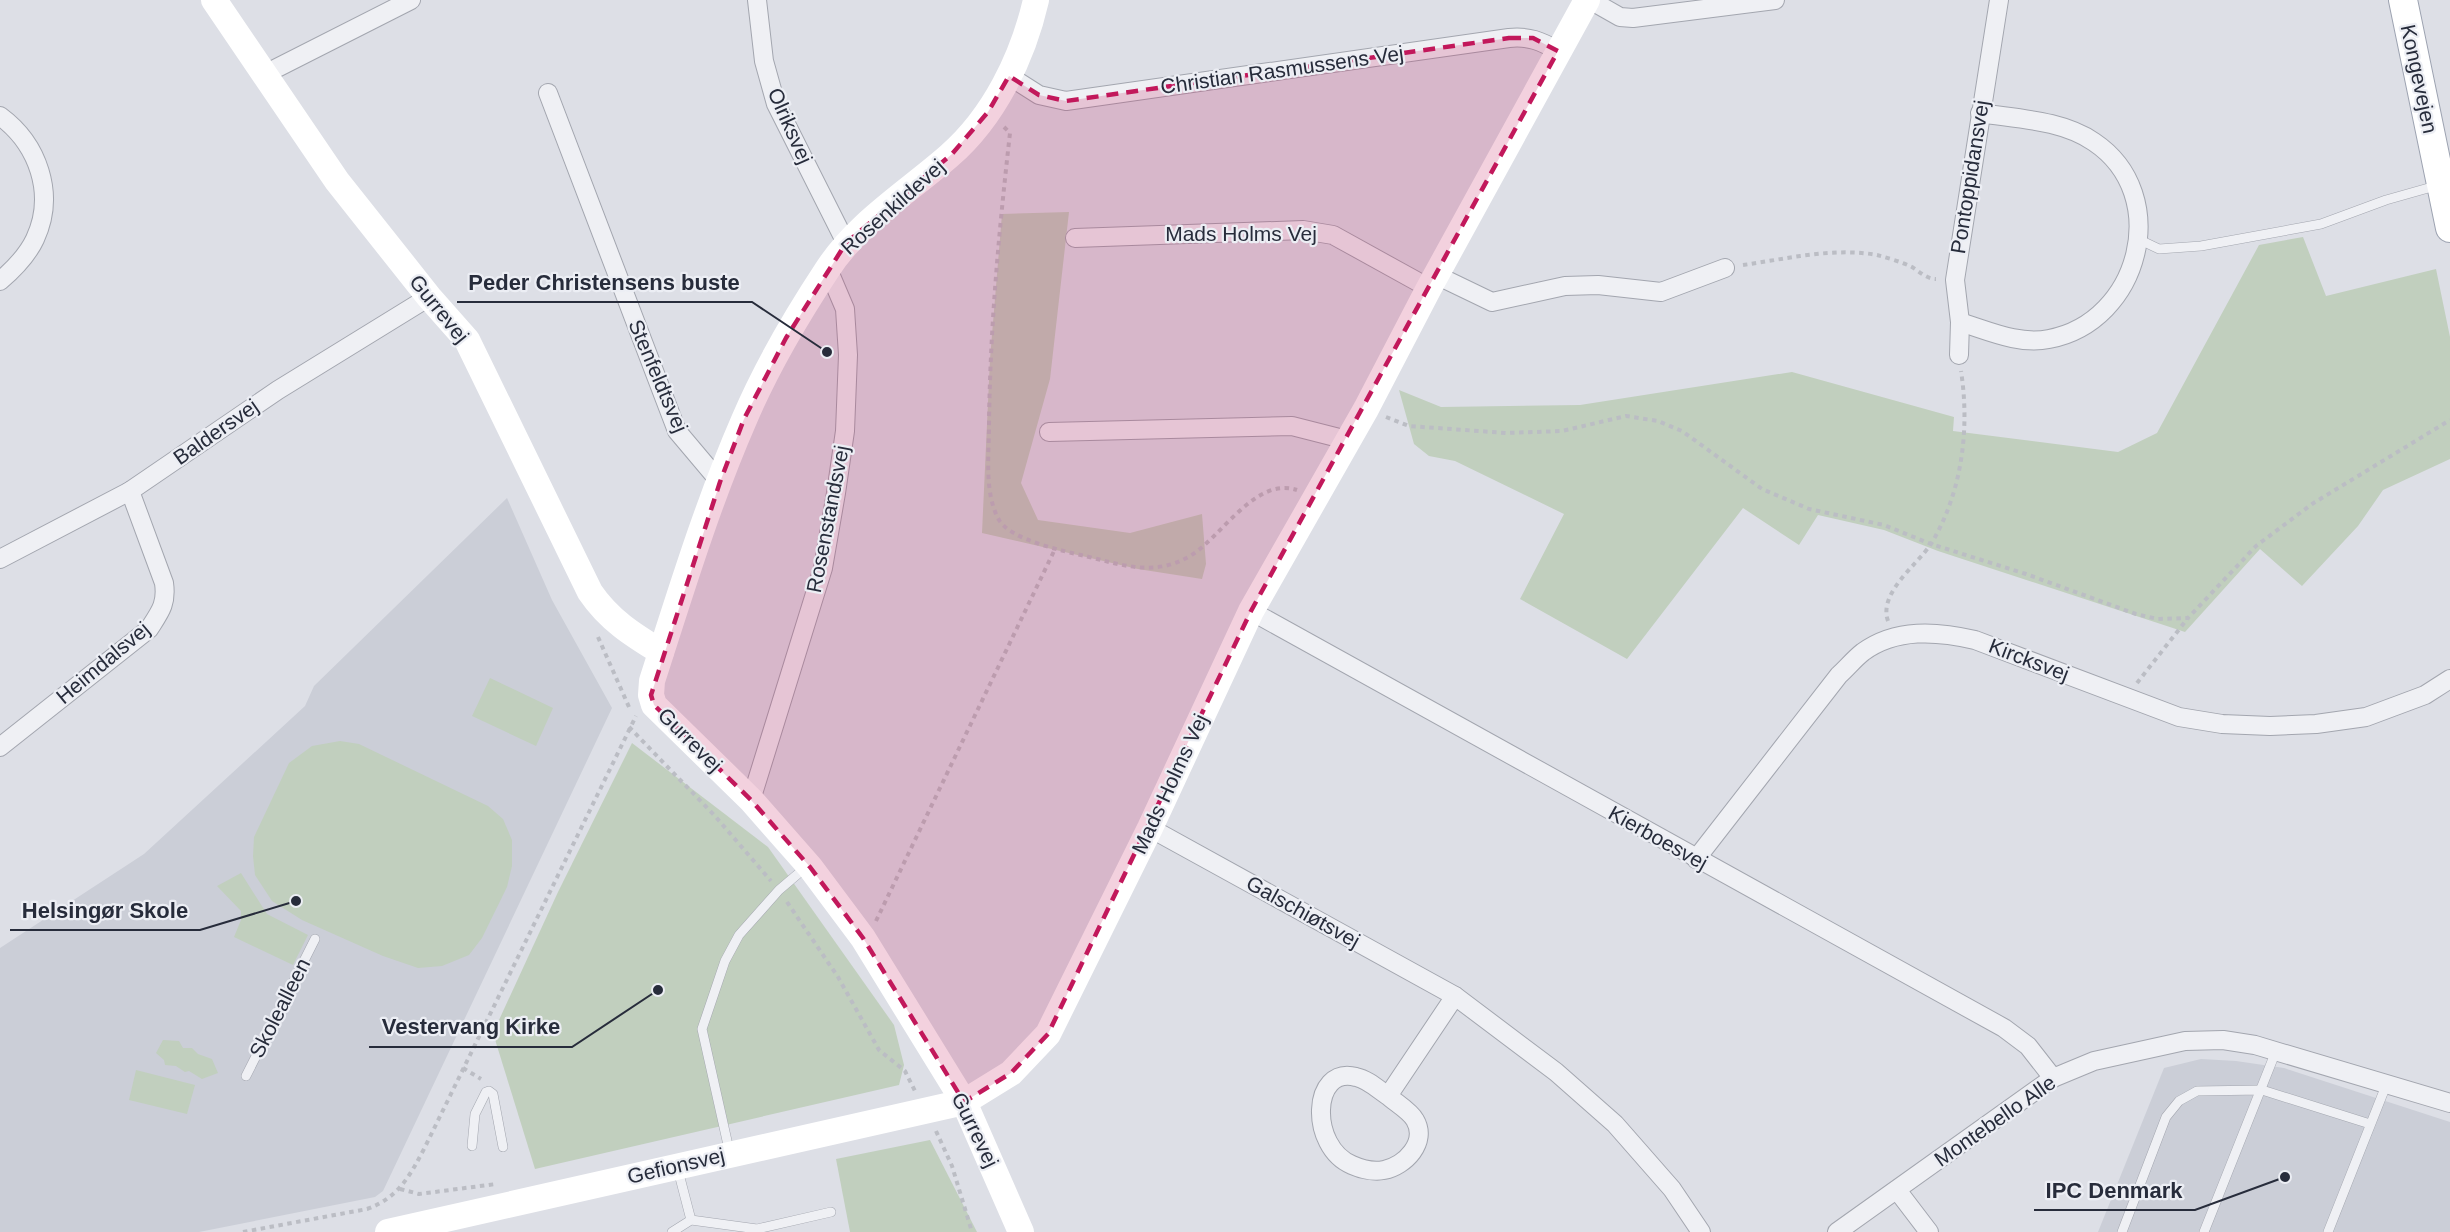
<svg xmlns="http://www.w3.org/2000/svg" width="2450" height="1232" viewBox="0 0 2450 1232" font-family="Arial,sans-serif">
	<style>
		.built { fill: #cbced7 }
		.green { fill: #c1cfbe }
		.lines { fill: none; stroke-linecap: round; stroke-linejoin: round }
		.lane-casing { stroke: #a3a6af; stroke-width: 10 }
		.street-casing { stroke: #a3a6af; stroke-width: 20 }
		.primary-casing { stroke: #9da3b1; stroke-width: 30 }
		.path { stroke: #bbbdc4; stroke-width: 4; stroke-dasharray: 4.5 4.5; stroke-linecap: butt }
		.lane { stroke: #eff0f4; stroke-width: 9 }
		.street { stroke: #eff0f4; stroke-width: 18 }
		.secondary { stroke: #fff; stroke-width: 26 }
		.primary { stroke: #fff; stroke-width: 28 }
		.marked { fill: #c2185b; fill-opacity: 0.2; stroke: #c2185b; stroke-width: 4.5; stroke-dasharray: 12 8; stroke-linejoin: round }
		.labels { text-anchor: middle; stroke-width: 4.5; stroke-linejoin: round; paint-order: stroke }
		.street-label { font-size: 21px; fill: #272c3b; stroke: #eceef4 }
		.leader { fill: none; stroke: #272c3b; stroke-width: 2 }
		.callout-dot { fill: #272c3b; stroke: #eceef4; stroke-width: 2 }
		.callout-label { font-size: 22px; text-anchor: middle; font-weight: bold; fill: #272c3b; stroke: #eceef4; stroke-width: 4.5; stroke-linejoin: round; paint-order: stroke }
	</style>
	<rect width="100%" height="100%" fill="#dddfe6"/>
	<!-- built -->
	<g class="built">
		<polygon points="507,498 552,600 612,708 383,1191 375,1197 199,1232 0,1232 0,948 144,854 305,706 314,686"/>
		<polygon points="2201,1059 2236,1061 2284,1068 2450,1122 2450,1232 2098,1232 2164,1068"/>
	</g>
	<!-- green -->
	<g class="green">
		<polygon points="1069,212 1050,379 1021,483 1038,520 1130,533 1202,514 1206,564 1202,579 1138,569 982,533 990,359 1002,214"/>
		<polygon points="2303,237 2326,296 2436,269 2450,337 2450,459 2383,490 2358,526 2302,586 2260,549 2185,632 1938,551 1884,530 1818,515 1799,545 1743,508 1627,659 1520,599 1564,514 1455,461 1429,456 1414,444 1399,390 1441,407 1580,405 1792,372 1954,417 1953,431 2118,452 2157,433 2259,245"/>
		<polygon points="490,678 553,708 536,746 472,716"/>
		<polygon points="340,741 359,744 488,806 503,819 512,840 512,866 507,887 482,938 469,955 442,966 418,968 383,956 302,920 272,901 255,875 253,856 254,837 289,763 312,746"/>
		<polygon points="632,743 768,847 894,1025 904,1065 899,1085 535,1169 493,1033 558,892"/>
		<polygon points="241,873 267,914 308,935 293,965 234,937 241,920 241,911 217,886"/>
		<polygon points="163,1040 179,1041 183,1048 192,1048 198,1054 212,1059 218,1073 202,1079 189,1071 185,1072 176,1066 165,1065 164,1060 156,1053"/>
		<polygon points="136,1070 195,1085 187,1114 129,1100"/>
		<polygon points="930,1140 977,1232 850,1232 836,1159"/>
	</g>
	<g class="lines">
		<!-- lane casing -->
		<g class="lane-casing">
			<g id="lane">
				<polyline points="2138,239 2159,249 2201,246 2321,224 2386,200 2439,185"/>
				<polyline points="246,1076 315,939"/>
				<polyline points="472,1146 475,1114 486,1092 489,1091 493,1094 503,1147"/>
				<polyline points="730,1154 702,1029 725,961 739,935 779,890 806,867"/>
				<polyline points="678,1170 691,1220"/>
				<polyline points="672,1232 691,1220 757,1229 831,1212"/>
				<polyline points="2122,1232 2166,1117 2179,1101 2197,1091 2262,1090 2370,1124"/>
				<polyline points="2204,1232 2276,1051"/>
				<polyline points="2328,1232 2387,1083"/>
			</g>
		</g>
		<!-- street casing -->
		<g class="street-casing">
			<g id="street">
				<polyline points="757,0 764,61 776,104 846,243"/>
				<polyline points="1590,0 1620,17 1633,18 1775,0"/>
				<polyline points="265,74 411,0"/>
				<path d="M 1009,76 L 1039,95 L 1066,101 L 1509,38 C 1529,36 1541,41 1558,51"/>
				<polyline points="548,93 677,431 720,482"/>
				<path d="M 0,116 C 38,144 56,194 35,239 C 27,256 14,269 0,281"/>
				<polyline points="1075,238 1303,230 1333,235 1429,288"/>
				<polyline points="1436,275 1492,302 1565,286 1598,285 1661,292 1725,268"/>
				<path d="M 1960,322 C 1989,331 2019,345 2049,339 C 2140,322 2173,195 2094,142 C 2062,120 2018,119 1980,113"/>
				<polyline points="1959,355 1960,322 1955,280 1999,0"/>
				<polyline points="1049,432 1292,426 1347,440"/>
				<polyline points="0,559 130,491 278,390 429,297"/>
				<polyline points="1251,611 2004,1028 2028,1046 2053,1078"/>
				<path d="M 0,747 L 149,629 C 160,612 167,604 164,583 L 130,491"/>
				<polyline points="751,800 823,568 836,493 845,431 848,355 845,309 828,269"/>
				<polyline points="1150,828 1455,996 1556,1072 1615,1124 1672,1189 1701,1232"/>
				<path d="M 1696,859 L 1839,675 C 1847,668 1854,659 1863,652 C 1896,628 1937,631 1975,640 L 2179,717 L 2222,724 L 2270,726 L 2316,724 L 2366,717 L 2425,695 L 2450,679"/>
				<path d="M 1388,1096 C 1396,1103 1410,1111 1415,1120 C 1428,1142 1405,1166 1384,1170 C 1374,1172 1361,1169 1352,1165 C 1309,1147 1311,1065 1356,1077 C 1367,1079 1379,1090 1388,1096 L 1455,996"/>
				<polyline points="1897,1190 1929,1232"/>
				<polyline points="1837,1232 2053,1078 2094,1061 2185,1041 2223,1040 2255,1045 2450,1103"/>
			</g>
		</g>
		<!-- primary casing -->
		<g class="primary-casing">
			<polyline id="primary" points="2403,0 2450,228"/>
		</g>
		<!-- path -->
		<g class="path">
			<path d="M 1004,127 L 1010,133 C 999,230 990,328 989,426 C 989,456 984,493 999,520 C 1011,540 1063,551 1085,556 C 1123,565 1154,577 1190,556 C 1221,538 1255,476 1297,490"/>
			<path d="M 1743,265 C 1786,259 1834,247 1877,255 C 1888,258 1902,262 1912,267 C 1920,272 1927,279 1936,279"/>
			<polyline points="1386,417 1409,426 1506,433 1562,431 1626,416 1658,421 1682,431 1762,489 1809,509 1884,525 1931,544 2026,574 2136,614 2158,619 2188,618 2256,546 2312,504 2450,420"/>
			<path d="M 1888,621 C 1878,593 1917,565 1931,544 C 1962,493 1970,429 1961,371"/>
			<polyline points="598,637 629,707"/>
			<polyline points="2137,683 2188,618"/>
			<polyline points="629,727 715,816 771,881"/>
			<polyline points="787,902 838,977 879,1050 905,1071 916,1093"/>
			<polyline points="876,921 1055,549"/>
			<polyline points="463,1068 481,1079"/>
			<polyline points="936,1131 952,1166 972,1232"/>
			<polyline points="400,1189 419,1194 496,1184"/>
			<path d="M 243,1232 L 367,1209 C 398,1198 410,1176 425,1147 L 636,716"/>
		</g>
		<!-- lane -->
		<use href="#lane" class="lane"/>
		<!-- street -->
		<use href="#street" class="street"/>
		<!-- secondary -->
		<g class="secondary">
			<path d="M 214,0 L 337,181 L 429,297 L 467,340 L 590,592 C 609,620 633,635 661,652"/>
			<polyline points="388,1232 964,1102 1011,1073 1048,1034 1150,828 1251,611 1366,409 1429,288 1587,0"/>
			<path d="M 1021,1232 L 964,1102 L 863,938 L 810,867 L 751,800 L 654,705 L 651,695 L 652,681 C 680,594 707,505 744,420 C 766,368 796,317 827,270 C 857,223 908,192 949,156 C 994,117 1023,57 1036,0"/>
		</g>
		<!-- primary -->
		<use href="#primary" class="primary"/>
	</g>
	<!-- marked area -->
	<path class="marked" d="M 1509,38 L 1533,38 L 1558,51 L 1251,611 L 1048,1034 L 1011,1073 L 964,1102 L 863,938 L 810,867 L 751,800 L 654,705 L 651,695 L 720,482 L 744,419 L 786,338 L 846,243 L 952,154 L 988,112 L 1009,76 L 1039,95 L 1066,101 Z"/>
	<g class="labels">
		<!-- street labels -->
		<g class="street-label">
			<text transform="translate(1282 70) rotate(-8)" y="7">Christian Rasmussens Vej</text>
			<text transform="translate(2419 79) rotate(78)" y="7">Kongevejen</text>
			<text transform="translate(790 126) rotate(66)" y="7">Olriksvej</text>
			<text transform="translate(1970 177) rotate(-81)" y="7">Pontoppidansvej</text>
			<text transform="translate(893 207) rotate(-42)" y="7">Rosenkildevej</text>
			<text x="1241" y="241">Mads Holms Vej</text>
			<text transform="translate(439 309) rotate(51)" y="7">Gurrevej</text>
			<text transform="translate(658 376) rotate(67)" y="7">Stenfeldtsvej</text>
			<text transform="translate(216 432) rotate(-35)" y="7">Baldersvej</text>
			<text transform="translate(828 519) rotate(-79)" y="7">Rosenstandsvej</text>
			<text transform="translate(2029 660) rotate(21)" y="7">Kircksvej</text>
			<text transform="translate(103 663) rotate(-40)" y="7">Heimdalsvej</text>
			<text transform="translate(690 740) rotate(45)" y="7">Gurrevej</text>
			<text transform="translate(1170 784) rotate(-65)" y="7">Mads Holms Vej</text>
			<text transform="translate(1658 838) rotate(29)" y="7">Kierboesvej</text>
			<text transform="translate(1303 912) rotate(29)" y="7">Galschiøtsvej</text>
			<text transform="translate(280 1008) rotate(-63)" y="7">Skolealleen</text>
			<text transform="translate(1995 1121) rotate(-35)" y="7">Montebello Alle</text>
			<text transform="translate(975 1130) rotate(64)" y="7">Gurrevej</text>
			<text transform="translate(676 1166) rotate(-13)" y="7">Gefionsvej</text>
		</g>
	</g>
	<!-- callouts -->
	<path class="leader" d="M827 352L752 302H457M296 901L200 930H10M658 990L572 1047H369M2285 1177L2195 1210H2034"/>
	<g class="callout-dot">
		<circle cx="827" cy="352" r="6"/>
		<circle cx="296" cy="901" r="6"/>
		<circle cx="658" cy="990" r="6"/>
		<circle cx="2285" cy="1177" r="6"/>
	</g>
	<g class="callout-label">
		<text x="604" y="290">Peder Christensens buste</text>
		<text x="105" y="918">Helsingør Skole</text>
		<text x="471" y="1034">Vestervang Kirke</text>
		<text x="2114" y="1198">IPC Denmark</text>
	</g>
</svg>
